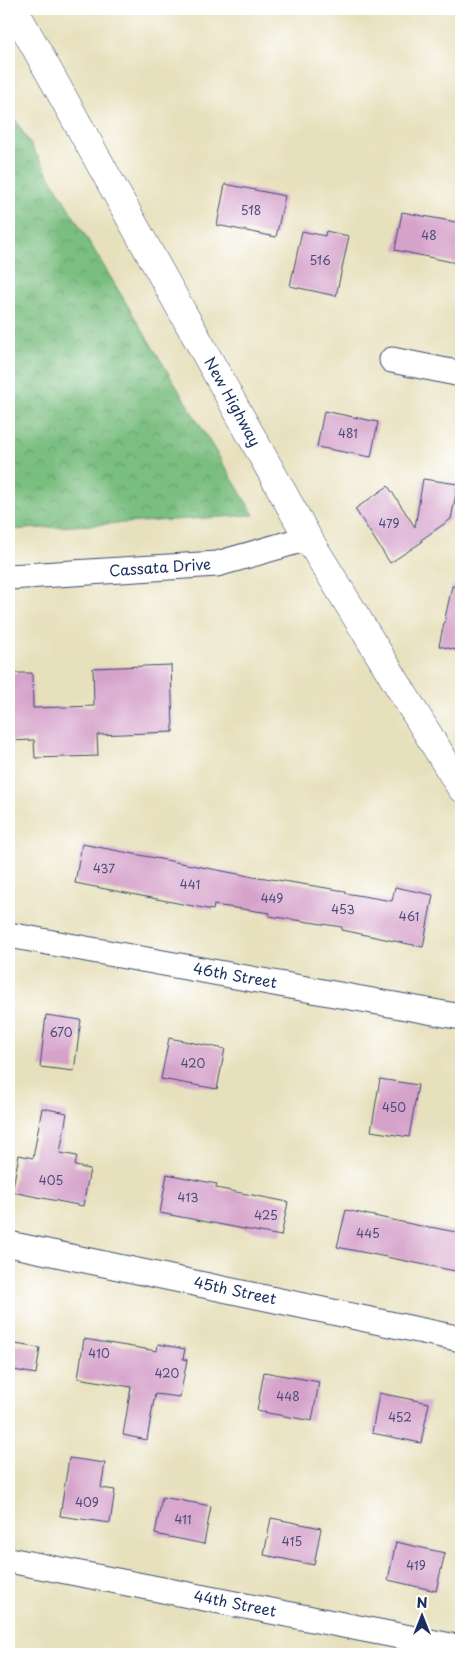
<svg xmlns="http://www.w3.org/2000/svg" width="470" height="1663" viewBox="0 0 470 1663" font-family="'Playpen Sans',sans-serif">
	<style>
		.forest { fill: url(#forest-crowns); stroke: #4a766f }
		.building { fill: #d5a2ca }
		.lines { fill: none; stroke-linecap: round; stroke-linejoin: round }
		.street-casing { stroke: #3a4a6c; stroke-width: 27 }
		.secondary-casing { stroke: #3a4a6c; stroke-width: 29 }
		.street { stroke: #fff; stroke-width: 25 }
		.secondary { stroke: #fff; stroke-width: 28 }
		.labels { text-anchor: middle; stroke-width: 4.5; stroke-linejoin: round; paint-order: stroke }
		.number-label { font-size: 12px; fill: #4a4c79 }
		.street-label { font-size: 15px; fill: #1b2f5e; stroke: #fff }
	</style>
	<defs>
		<pattern id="forest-crowns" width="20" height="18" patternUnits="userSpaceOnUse" patternTransform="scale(1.25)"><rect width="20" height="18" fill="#7abe80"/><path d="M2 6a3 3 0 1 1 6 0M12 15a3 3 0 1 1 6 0" fill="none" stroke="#639b6c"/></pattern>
	</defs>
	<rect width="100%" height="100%" fill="#fff"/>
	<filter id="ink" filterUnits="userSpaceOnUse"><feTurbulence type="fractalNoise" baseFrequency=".02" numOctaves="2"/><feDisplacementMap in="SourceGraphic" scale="10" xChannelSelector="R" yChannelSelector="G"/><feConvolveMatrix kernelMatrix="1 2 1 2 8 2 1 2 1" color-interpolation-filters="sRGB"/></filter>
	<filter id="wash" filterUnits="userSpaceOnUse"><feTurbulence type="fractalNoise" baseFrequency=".0096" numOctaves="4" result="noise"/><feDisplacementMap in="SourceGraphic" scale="20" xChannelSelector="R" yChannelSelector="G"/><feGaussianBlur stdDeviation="1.12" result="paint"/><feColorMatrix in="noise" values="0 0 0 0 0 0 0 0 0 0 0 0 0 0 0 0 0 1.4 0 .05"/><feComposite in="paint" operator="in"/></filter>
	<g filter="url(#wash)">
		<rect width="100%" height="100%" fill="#e7e0bc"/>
		<!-- forest -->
		<polygon class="forest" points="9,109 254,515 9,530"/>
		<g id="blocks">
			<!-- building -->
			<g class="building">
				<polygon points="225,184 285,196 276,237 217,225"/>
				<polygon points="402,212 461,223 461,264 395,250"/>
				<polygon points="302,231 325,236 326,231 349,236 336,296 290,286"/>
				<polygon points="324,411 378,422 371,457 317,447"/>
				<polygon points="423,479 458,484 451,519 421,540 422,542 390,563 355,509 388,486 415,527"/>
				<polygon points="452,586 461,587 461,651 439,646"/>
				<polygon points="171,665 173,732 97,735 98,756 35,758 34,740 9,741 9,673 32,673 33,708 94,706 93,668"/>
				<polygon points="82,844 259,878 259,877 345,891 345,893 392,901 395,887 433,895 423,947 342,930 342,927 269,916 270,913 214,905 213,910 75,883"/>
				<polygon points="46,1015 81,1020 74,1071 40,1067"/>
				<polygon points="169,1038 225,1049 217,1089 161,1079"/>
				<polygon points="380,1079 418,1085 409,1137 371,1131"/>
				<polygon points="42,1108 67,1113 60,1153 77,1156 75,1166 90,1169 83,1206 12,1192 19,1155 33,1158"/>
				<polygon points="167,1174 217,1184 216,1188 288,1202 281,1236 160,1213"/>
				<polygon points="346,1210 430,1228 430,1227 461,1233 455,1271 337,1247"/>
				<polygon points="84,1339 157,1351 158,1344 185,1349 183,1359 187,1360 180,1397 155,1394 147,1440 123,1435 131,1387 78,1378"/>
				<polygon points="9,1343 40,1348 36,1374 9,1369"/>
				<polygon points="264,1372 319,1382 312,1421 257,1411"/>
				<polygon points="379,1393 429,1403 421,1443 372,1433"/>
				<polygon points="69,1458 105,1463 101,1488 115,1490 110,1523 60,1516"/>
				<polygon points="162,1497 211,1506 204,1544 155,1534"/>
				<polygon points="271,1518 321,1528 314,1565 264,1555"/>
				<polygon points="396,1542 445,1553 436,1591 388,1580"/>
			</g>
		</g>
	</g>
	<g filter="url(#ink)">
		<use href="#blocks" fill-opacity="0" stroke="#3a4a6c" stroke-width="1"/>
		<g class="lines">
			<!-- street casing -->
			<g class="street-casing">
				<g id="street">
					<polyline points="392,360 461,374"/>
					<polyline points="9,577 217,564 308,538"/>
					<polyline points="9,935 461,1017"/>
					<polyline points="9,1244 461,1339"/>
					<polyline points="9,1560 461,1648"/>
				</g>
			</g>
			<!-- secondary casing -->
			<g class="secondary-casing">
				<polyline id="secondary" points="14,9 308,538 461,788"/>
			</g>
			<!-- street -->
			<use href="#street" class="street"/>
			<!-- secondary -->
			<use href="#secondary" class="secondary"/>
		</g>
	</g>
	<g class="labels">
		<!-- number labels -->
		<g class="number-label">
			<text x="251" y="215">518</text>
			<text x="429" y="240">48</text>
			<text x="320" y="265">516</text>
			<text x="348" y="438">481</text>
			<text x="389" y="528">479</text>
			<text x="104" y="873">437</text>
			<text x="190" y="889">441</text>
			<text x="272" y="903">449</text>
			<text x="343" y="914">453</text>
			<text x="409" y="921">461</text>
			<text x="61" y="1037">670</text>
			<text x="193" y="1068">420</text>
			<text x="394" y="1112">450</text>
			<text x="51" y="1185">405</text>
			<text x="188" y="1202">413</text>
			<text x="266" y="1220">425</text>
			<text x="368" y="1238">445</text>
			<text x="99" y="1358">410</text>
			<text x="167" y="1378">420</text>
			<text x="288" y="1401">448</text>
			<text x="400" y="1422">452</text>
			<text x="87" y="1507">409</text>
			<text x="183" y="1524">411</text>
			<text x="292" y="1546">415</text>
			<text x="416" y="1570">419</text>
		</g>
		<!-- street labels -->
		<g class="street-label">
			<text transform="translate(232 402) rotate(61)" y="5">New Highway</text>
			<text transform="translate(160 568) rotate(-4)" y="5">Cassata Drive</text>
			<text transform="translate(235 976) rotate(10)" y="5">46th Street</text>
			<text transform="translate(235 1291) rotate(12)" y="5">45th Street</text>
			<text transform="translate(235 1604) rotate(11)" y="5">44th Street</text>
		</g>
	</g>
	<!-- margin -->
	<rect width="470" height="1663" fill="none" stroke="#fff" stroke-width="30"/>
	<!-- north arrow -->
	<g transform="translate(422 1616)" stroke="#ffffff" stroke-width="4" paint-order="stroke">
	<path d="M0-4L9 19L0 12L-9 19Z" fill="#1b2f5e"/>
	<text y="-8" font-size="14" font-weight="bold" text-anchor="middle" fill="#1b2f5e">N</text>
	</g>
</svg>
